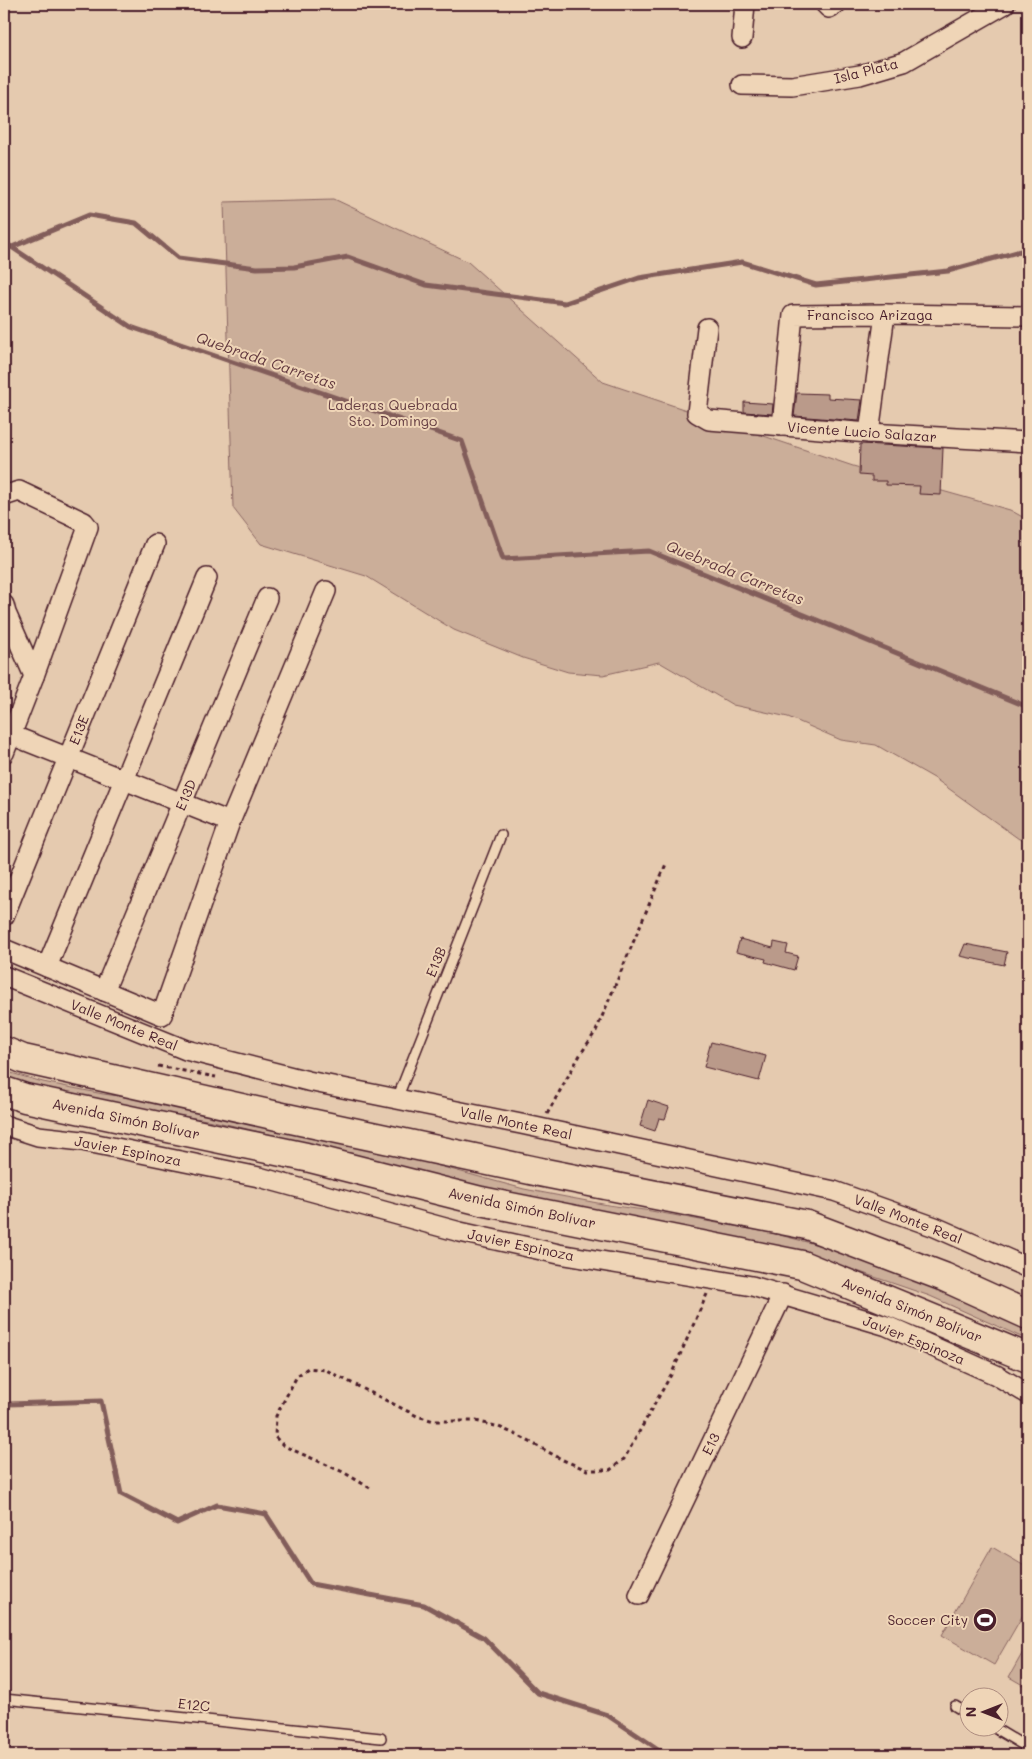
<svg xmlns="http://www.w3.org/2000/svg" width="1032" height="1759" viewBox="0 0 1032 1759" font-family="Mali,sans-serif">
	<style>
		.green { fill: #cbae99; stroke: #8a6662 }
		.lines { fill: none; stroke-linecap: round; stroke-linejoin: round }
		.stream { stroke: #825d5a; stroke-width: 5 }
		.building { fill: #ba9a8a; stroke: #4a1f2b }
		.service-casing { stroke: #4a1f2b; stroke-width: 12 }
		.minor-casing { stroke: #4a1f2b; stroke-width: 22 }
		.trunk-casing { stroke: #4a1f2b; stroke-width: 31 }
		.path { stroke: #4a1f2b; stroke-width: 3; stroke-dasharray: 4 4; stroke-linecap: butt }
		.service { stroke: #efd5b7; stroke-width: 9 }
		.minor { stroke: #efd5b7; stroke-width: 19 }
		.trunk { stroke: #efd5b7; stroke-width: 28 }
		.labels { text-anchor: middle; stroke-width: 4; stroke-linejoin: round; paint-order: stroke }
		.street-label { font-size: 14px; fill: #4a1f2b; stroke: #efd5b7 }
		.park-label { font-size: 14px; fill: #643c41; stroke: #efd5b7 }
		.poi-label { font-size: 14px; fill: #4a1f2b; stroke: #efd5b7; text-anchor: end }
		.water-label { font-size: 15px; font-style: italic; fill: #62393f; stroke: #efd5b7 }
	</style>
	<rect width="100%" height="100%" fill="#e5caaf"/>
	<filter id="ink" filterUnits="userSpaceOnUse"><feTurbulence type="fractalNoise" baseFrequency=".02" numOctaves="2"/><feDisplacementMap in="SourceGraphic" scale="10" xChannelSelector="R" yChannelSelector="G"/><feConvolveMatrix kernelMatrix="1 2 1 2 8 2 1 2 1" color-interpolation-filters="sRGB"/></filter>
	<g filter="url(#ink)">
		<!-- green -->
		<g class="green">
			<polygon points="334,199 468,262 603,382 853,466 1010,510 1028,520 1028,840 1019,839 934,778 876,745 841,740 788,717 733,705 659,662 603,675 568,672 523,658 454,630 366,576 261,544 233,508 224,202"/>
			<polygon points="4,1071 43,1082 103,1094 165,1102 362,1145 524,1189 608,1205 651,1211 772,1233 826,1247 933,1287 1028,1329 1028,1340 930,1296 822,1259 434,1177 324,1147 213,1121 139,1109 4,1081"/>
			<polygon points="992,1547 1028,1568 1028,1606 994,1665 942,1635"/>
			<polygon points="1028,1643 1028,1688 1009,1677"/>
		</g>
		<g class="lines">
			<!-- stream -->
			<g class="stream">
				<polyline points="4,242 131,327 462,441 503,559 649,551 1028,707"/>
				<polyline points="12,247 89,215 136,223 178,258 257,268 294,267 348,257 426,285 565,303 639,278 742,262 816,285 948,271 1028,249"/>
				<polyline points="4,1405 9,1404 101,1401 121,1494 177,1523 217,1505 266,1514 311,1584 424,1605 484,1638 538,1693 607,1715 667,1755"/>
			</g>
		</g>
		<!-- building -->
		<g class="building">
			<polygon points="797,393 828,394 828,398 862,400 859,421 794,416"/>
			<polygon points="744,402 773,404 772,414 744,412"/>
			<polygon points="860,444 943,448 941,495 919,494 920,486 886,485 886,481 872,481 872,476 859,475"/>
			<polygon points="740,939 773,948 774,942 788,945 786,953 798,956 794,970 765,962 766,959 736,952"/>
			<polygon points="965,944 1007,952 1004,965 960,956"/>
			<polygon points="711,1042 766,1056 759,1081 704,1067"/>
			<polygon points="648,1100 669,1107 665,1119 659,1118 655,1131 640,1126"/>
		</g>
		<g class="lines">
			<!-- service casing -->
			<g class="service-casing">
				<g id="service">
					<polyline points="397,1099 501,835"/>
					<polyline points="4,1699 381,1738"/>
					<polyline points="955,1706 970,1715"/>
					<polyline points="991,1726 1028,1748"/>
				</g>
			</g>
			<!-- minor casing -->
			<g class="minor-casing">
				<g id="minor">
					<polyline points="825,4 829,8 836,4"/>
					<polyline points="742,38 745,4"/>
					<polyline points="742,85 792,86 860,75 904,62 1005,4"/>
					<polyline points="707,328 697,413 709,420 869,433 1028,442"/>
					<polyline points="782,426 793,315 885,314 1028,316"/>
					<polyline points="869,433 885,314"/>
					<polyline points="4,496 19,491 84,522 88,527 34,676 4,753"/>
					<polyline points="4,605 6,613 34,676"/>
					<polyline points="11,735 230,822"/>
					<polyline points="4,916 155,544"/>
					<polyline points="4,949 162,1015 230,822 326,591"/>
					<polyline points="47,967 207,578"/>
					<polyline points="4,976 186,1050 308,1081 521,1124 834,1191 935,1227 1028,1268"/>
					<polyline points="104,991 267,598"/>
					<polyline points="4,1125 38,1136 82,1141 259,1177 460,1232 559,1254 752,1286 887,1326 996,1375 1028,1394"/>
					<polyline points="639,1595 783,1294"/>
				</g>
			</g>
			<!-- trunk casing -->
			<g class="trunk-casing">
				<g id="trunk">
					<polyline points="4,1051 23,1059 282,1117 540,1172 807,1225 944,1277 1028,1315"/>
					<polyline points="4,1091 25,1098 306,1157 481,1201 802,1265 1028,1358"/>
				</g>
			</g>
			<!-- path -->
			<g class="path">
				<polyline points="158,1066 216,1077"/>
				<polyline points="547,1114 580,1055 596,1031 666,864"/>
				<polyline points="370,1488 343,1472 284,1446 275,1437 276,1416 297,1376 308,1368 326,1370 417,1416 434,1421 476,1421 499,1427 519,1436 563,1460 587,1470 610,1470 624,1459 672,1373 707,1294"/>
			</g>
			<!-- service -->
			<use href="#service" class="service"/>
			<!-- minor -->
			<use href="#minor" class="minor"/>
			<!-- trunk -->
			<use href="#trunk" class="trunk"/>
		</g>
	</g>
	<!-- icons -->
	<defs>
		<g id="stadium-disc" transform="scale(1.25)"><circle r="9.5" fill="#4a1f2b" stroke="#efd5b7"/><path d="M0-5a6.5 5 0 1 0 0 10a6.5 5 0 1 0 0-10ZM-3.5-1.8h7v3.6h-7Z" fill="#fff"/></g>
	</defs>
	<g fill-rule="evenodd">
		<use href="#stadium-disc" x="985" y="1620"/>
	</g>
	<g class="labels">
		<!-- street labels -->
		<g class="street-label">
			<text transform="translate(866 71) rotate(-14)" y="5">Isla Plata</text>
			<text x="870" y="320">Francisco Arizaga</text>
			<text transform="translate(862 432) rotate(4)" y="5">Vicente Lucio Salazar</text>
			<text transform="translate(79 730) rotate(-68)" y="5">E13E</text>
			<text transform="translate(186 795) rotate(-67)" y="5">E13D</text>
			<text transform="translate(436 962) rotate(-68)" y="5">E13B</text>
			<text transform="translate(124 1025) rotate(22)" y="5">Valle Monte Real</text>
			<text transform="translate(126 1119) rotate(12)" y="5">Avenida Simón Bolívar</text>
			<text transform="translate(516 1123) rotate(12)" y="5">Valle Monte Real</text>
			<text transform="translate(128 1151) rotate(11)" y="5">Javier Espinoza</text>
			<text transform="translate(522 1208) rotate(12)" y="5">Avenida Simón Bolívar</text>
			<text transform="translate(908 1219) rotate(21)" y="5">Valle Monte Real</text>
			<text transform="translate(521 1245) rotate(12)" y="5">Javier Espinoza</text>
			<text transform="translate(912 1310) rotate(22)" y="5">Avenida Simón Bolívar</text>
			<text transform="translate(914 1340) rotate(22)" y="5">Javier Espinoza</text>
			<text transform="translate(711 1444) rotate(-64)" y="5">E13</text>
			<text transform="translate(194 1705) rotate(6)" y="5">E12C</text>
		</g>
		<!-- park labels -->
		<g class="park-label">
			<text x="393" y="410">Laderas Quebrada<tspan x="393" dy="16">Sto. Domingo</tspan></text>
		</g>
		<!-- poi labels -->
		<g class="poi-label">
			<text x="968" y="1625">Soccer City</text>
		</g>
		<!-- water labels -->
		<g class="water-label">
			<text transform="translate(266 361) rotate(19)" y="5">Quebrada Carretas</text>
			<text transform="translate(735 573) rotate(22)" y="5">Quebrada Carretas</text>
		</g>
	</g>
	<!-- margin -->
	<rect width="1032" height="1759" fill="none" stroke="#efd5b7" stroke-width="20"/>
	<rect x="10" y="10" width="1012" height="1739" fill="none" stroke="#4a1f2b" stroke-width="2" filter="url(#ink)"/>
	<!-- north arrow -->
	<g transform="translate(984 1712) rotate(270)"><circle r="24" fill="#efd5b7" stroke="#ad8c7f"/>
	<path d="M0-4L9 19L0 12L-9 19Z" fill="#4a1f2b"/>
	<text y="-8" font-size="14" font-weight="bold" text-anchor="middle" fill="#4a1f2b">N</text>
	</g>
</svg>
